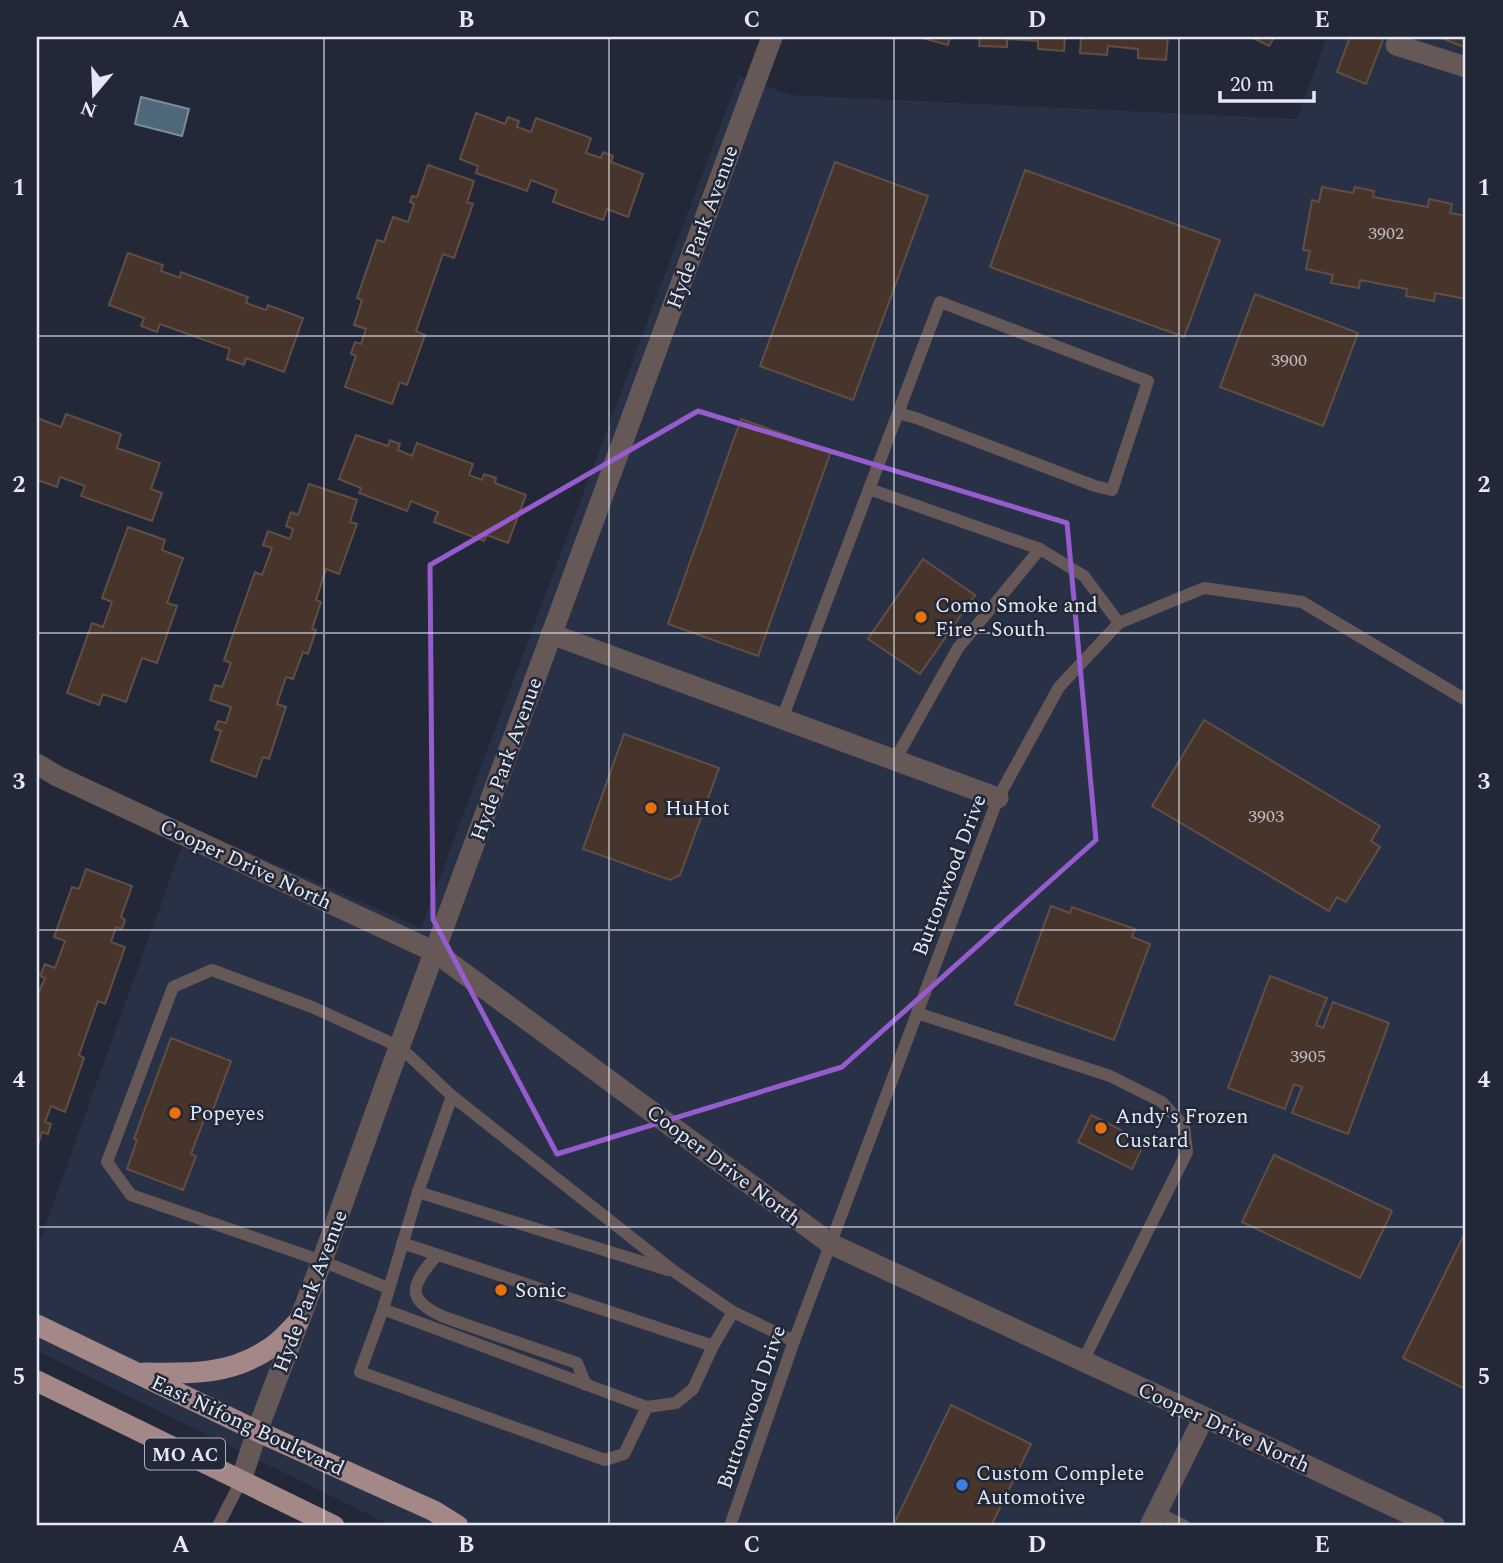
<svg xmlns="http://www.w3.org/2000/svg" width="1503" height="1563" viewBox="0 0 1503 1563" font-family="Spectral,serif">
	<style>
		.built { fill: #283146 }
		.water { fill: #4e6779; stroke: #7b8e9e; stroke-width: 2 }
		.building { fill: #47342b; stroke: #614e44; stroke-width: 2 }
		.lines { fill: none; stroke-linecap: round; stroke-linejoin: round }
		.lane { stroke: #675858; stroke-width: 12 }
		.street { stroke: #675858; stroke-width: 21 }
		.primary { stroke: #a48888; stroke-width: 21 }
		.marked { fill: none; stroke: #965bcc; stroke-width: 5; stroke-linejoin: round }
		.grid { fill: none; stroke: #e5e9f4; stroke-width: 2; stroke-opacity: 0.55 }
		.food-dot { fill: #e8710a; stroke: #222838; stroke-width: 2.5 }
		.shop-dot { fill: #3f7fe0; stroke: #222838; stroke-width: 2.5 }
		.labels { text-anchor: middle; stroke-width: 5; stroke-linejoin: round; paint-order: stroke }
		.number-label { font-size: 18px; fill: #bebcc2 }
		.shield { fill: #222838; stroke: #aaafbc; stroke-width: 2 }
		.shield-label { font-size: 19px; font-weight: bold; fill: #e5e9f4 }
		.street-label { font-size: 21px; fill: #e5e9f4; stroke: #222838 }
		.poi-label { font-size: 21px; fill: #e5e9f4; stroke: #222838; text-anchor: start }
		.neatline { fill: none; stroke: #e5e9f4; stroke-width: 2.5 }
		.grid-label { font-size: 23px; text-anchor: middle; font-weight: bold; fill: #e5e9f4 }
	</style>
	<rect width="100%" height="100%" fill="#222838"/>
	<!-- built -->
	<polygon class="built" points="1327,37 1466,37 1466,1526 392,1526 37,1351 37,1249 189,826 421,928 739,76 790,95 1297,119"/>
	<!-- water -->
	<polygon class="water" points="141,97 189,109 182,136 135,124"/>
	<!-- building -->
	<g class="building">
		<polygon points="922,37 950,37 948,45 922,38"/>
		<polygon points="980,37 1065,37 1064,51 1038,49 1038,41 1007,39 1007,47 979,46"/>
		<polygon points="1081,37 1168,37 1166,60 1138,58 1138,49 1108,46 1107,55 1080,53"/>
		<polygon points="1251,37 1274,37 1269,46"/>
		<polygon points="1350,37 1384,37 1366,84 1337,72"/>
		<polygon points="1439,37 1466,37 1466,48"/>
		<polygon points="476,113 505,124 508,117 519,121 517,127 531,132 536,118 591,138 586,153 601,158 603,152 613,156 611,162 643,174 628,217 607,209 603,220 553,202 557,190 531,180 527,191 476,173 478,166 460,159"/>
		<polygon points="835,162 928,196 853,400 760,366"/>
		<polygon points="428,165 474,181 467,202 473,204 454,258 443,254 416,331 425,335 407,385 400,382 392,404 345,387 356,356 351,354 355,342 361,344 366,329 354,325 362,300 357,298 377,240 384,242 393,217 408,222 414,204 410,202 412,196 417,197"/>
		<polygon points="1025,170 1220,240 1184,337 990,267"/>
		<polygon points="1322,187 1353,193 1355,187 1374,191 1373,197 1428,207 1429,199 1452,204 1450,213 1466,216 1466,299 1435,293 1434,301 1406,296 1407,289 1360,280 1359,288 1331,283 1333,275 1306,269 1310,251 1303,250 1312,200 1319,202"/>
		<polygon points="128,253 163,265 161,271 180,278 181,272 248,297 246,303 266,310 268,305 303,318 284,372 246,358 244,365 227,359 230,349 160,324 157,332 141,326 144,318 109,305"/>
		<polygon points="1255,294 1358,333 1323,426 1220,387"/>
		<polygon points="66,414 121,434 117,448 160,463 151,489 162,493 152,521 81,496 85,486 60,477 57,487 37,480 37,418 61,427"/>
		<polygon points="741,419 831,451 758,656 668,624"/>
		<polygon points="356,435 388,446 390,440 400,444 398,450 412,456 417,443 473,464 469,475 482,480 484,474 496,478 495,483 526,495 508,543 487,535 484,541 434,522 438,512 411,501 407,511 359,493 361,488 339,479"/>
		<polygon points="309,484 357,500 350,522 357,524 339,574 326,569 316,600 321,602 312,629 316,630 308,654 303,652 293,679 286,677 277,704 286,707 269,759 263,757 256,777 211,761 221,731 215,729 218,721 226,723 231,707 210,700 215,685 222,687 231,663 224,660 255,572 262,575 272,548 263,545 268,531 290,539 293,529 286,526 291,512 298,515"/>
		<polygon points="128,527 165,540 162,550 183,558 167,603 177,606 157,663 142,658 126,702 103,694 99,705 67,693 92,623 103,627 112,602 102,598"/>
		<polygon points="923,559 975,595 920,674 868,639"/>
		<polygon points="1204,720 1380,826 1371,841 1380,847 1346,902 1337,897 1329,911 1152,806"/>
		<polygon points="624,734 719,768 680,875 670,880 583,849"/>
		<polygon points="86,869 132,886 121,917 125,920 122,929 116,927 111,942 125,947 105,1004 98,1001 79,1055 84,1058 65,1112 51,1106 45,1122 51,1124 48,1134 42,1132 37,1147 37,992 39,992 45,978 40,976 45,964 55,968 65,941 54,937 72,887 79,889"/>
		<polygon points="1051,906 1070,913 1072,907 1135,929 1132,937 1150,944 1114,1040 1015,1004"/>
		<polygon points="1270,976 1327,998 1316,1025 1323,1028 1333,1002 1389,1023 1348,1134 1292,1113 1302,1087 1294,1084 1285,1109 1228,1088"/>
		<polygon points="171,1038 231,1061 211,1115 207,1112 191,1154 196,1156 183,1190 127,1169 137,1140 134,1139"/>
		<polygon points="1091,1115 1145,1142 1132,1169 1078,1142"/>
		<polygon points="1274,1155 1392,1211 1360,1278 1242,1222"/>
		<polygon points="1466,1231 1466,1381 1463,1388 1403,1358"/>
		<polygon points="951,1405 1031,1444 991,1526 893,1526"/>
	</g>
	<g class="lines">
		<!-- lane -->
		<g class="lane">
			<polyline points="869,489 898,413 916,418 1095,486 1112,490 1148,381 940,302 898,413"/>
			<polyline points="782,719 869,489 1040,549 1084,576 1119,623"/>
			<polyline points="895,760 958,648 1040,549"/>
			<polyline points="917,1013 1110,1076 1162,1102 1184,1126 1187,1152 1083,1361"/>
			<polyline points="418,1192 668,1270"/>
			<polyline points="402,1243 713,1346"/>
			<path d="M 437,1255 C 412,1284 403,1299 444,1317 L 577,1363 L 586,1385"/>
			<polyline points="388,1288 322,1261 131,1195 107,1162 173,987 212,970 312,1007 400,1047 452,1096"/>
			<polyline points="383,1309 647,1407"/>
			<polyline points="733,1312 675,1272 452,1096 418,1192 383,1309 360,1372 605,1460 624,1454 647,1407 676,1403 693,1389 713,1346 733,1312 794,1341"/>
			<polyline points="1157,1512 1185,1526"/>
			<polyline points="218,1526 241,1481"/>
			<polyline points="730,1526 794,1341 998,798 1059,687 1119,623 1204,588 1302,602 1466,700"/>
		</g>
		<!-- street -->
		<g class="street">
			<polyline points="1396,45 1466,67"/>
			<polyline points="551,634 998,798"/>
			<polyline points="37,764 57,776 435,952 831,1244 1204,1417 1435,1526"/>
			<polyline points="241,1481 257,1431 322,1261 386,1083 772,37"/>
			<polyline points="1150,1526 1204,1417"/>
		</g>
		<!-- primary -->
		<g class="primary">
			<polyline points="37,1325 257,1431 434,1511 458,1526"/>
			<path d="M 144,1373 C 190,1374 231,1375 270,1348 C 281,1341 289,1331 298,1322"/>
			<polyline points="37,1381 334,1526"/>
		</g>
	</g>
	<!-- marked area -->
	<path class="marked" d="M 698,411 L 1067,523 L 1096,840 L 842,1067 L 557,1154 L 433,919 L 430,565 Z"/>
	<!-- grid -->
	<path class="grid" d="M 324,37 L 324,1526M 609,37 L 609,1526M 894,37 L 894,1526M 1179,37 L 1179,1526M 37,336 L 1466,336M 37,633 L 1466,633M 37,930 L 1466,930M 37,1227 L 1466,1227"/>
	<!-- markers -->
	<g class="food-dot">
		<circle cx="921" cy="617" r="7"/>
		<circle cx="651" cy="808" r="7"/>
		<circle cx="175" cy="1113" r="7"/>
		<circle cx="1101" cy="1128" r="7"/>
		<circle cx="501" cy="1290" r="7"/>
	</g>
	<circle class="shop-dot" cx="962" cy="1485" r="7"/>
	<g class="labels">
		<!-- number labels -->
		<g class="number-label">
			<text x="1386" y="239">3902</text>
			<text x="1289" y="366">3900</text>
			<text x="1266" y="822">3903</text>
			<text x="1308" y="1062">3905</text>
		</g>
		<!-- shield labels -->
		<rect class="shield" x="145" y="1438.5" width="80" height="31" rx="5"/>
		<g class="shield-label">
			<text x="185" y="1461">MO AC</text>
		</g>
		<!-- street labels -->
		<g class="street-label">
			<text transform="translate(702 227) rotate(-70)" y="7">Hyde Park Avenue</text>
			<text transform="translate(506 759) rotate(-70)" y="7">Hyde Park Avenue</text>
			<text transform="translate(246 864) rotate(25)" y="7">Cooper Drive North</text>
			<text transform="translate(949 875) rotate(-69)" y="7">Buttonwood Drive</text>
			<text transform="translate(724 1165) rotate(37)" y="7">Cooper Drive North</text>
			<text transform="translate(310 1291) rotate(-69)" y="7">Hyde Park Avenue</text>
			<text transform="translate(751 1407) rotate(-71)" y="7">Buttonwood Drive</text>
			<text transform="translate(248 1425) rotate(25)" y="7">East Nifong Boulevard</text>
			<text transform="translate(1224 1427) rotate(25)" y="7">Cooper Drive North</text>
		</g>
		<!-- poi labels -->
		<g class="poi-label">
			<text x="935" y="612">Como Smoke and<tspan x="935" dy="24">Fire - South</tspan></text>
			<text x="665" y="815">HuHot</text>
			<text x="189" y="1120">Popeyes</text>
			<text x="1115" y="1123">Andy's Frozen<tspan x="1115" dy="24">Custard</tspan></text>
			<text x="515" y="1297">Sonic</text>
			<text x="976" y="1480">Custom Complete<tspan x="976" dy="24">Automotive</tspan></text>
		</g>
	</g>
	<!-- border -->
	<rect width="1503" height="1563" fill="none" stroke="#222838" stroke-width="77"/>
	<!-- north arrow -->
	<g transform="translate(94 94) rotate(199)" stroke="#222838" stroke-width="5" paint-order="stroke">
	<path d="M0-5L12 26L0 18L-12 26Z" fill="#e5e9f4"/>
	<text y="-10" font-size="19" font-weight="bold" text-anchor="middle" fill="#e5e9f4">N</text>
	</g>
	<!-- scale -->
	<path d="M1220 91v10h94v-10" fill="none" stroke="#e5e9f4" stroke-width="3.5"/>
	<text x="1230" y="91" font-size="21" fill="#e5e9f4" stroke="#222838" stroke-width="5" paint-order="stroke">20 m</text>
	<rect x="38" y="38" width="1426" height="1486" class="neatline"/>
	<g class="grid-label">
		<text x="181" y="27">A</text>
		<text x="466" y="27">B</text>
		<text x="752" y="27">C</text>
		<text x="1037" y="27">D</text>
		<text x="1322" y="27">E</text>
		<text x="19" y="195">1</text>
		<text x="1484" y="195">1</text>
		<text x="19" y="492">2</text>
		<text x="1484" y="492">2</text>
		<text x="19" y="789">3</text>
		<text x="1484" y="789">3</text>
		<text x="19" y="1087">4</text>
		<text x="1484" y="1087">4</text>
		<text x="19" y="1384">5</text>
		<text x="1484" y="1384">5</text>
		<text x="181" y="1552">A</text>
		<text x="466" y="1552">B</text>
		<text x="752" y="1552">C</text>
		<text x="1037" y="1552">D</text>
		<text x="1322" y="1552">E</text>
	</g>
</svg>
